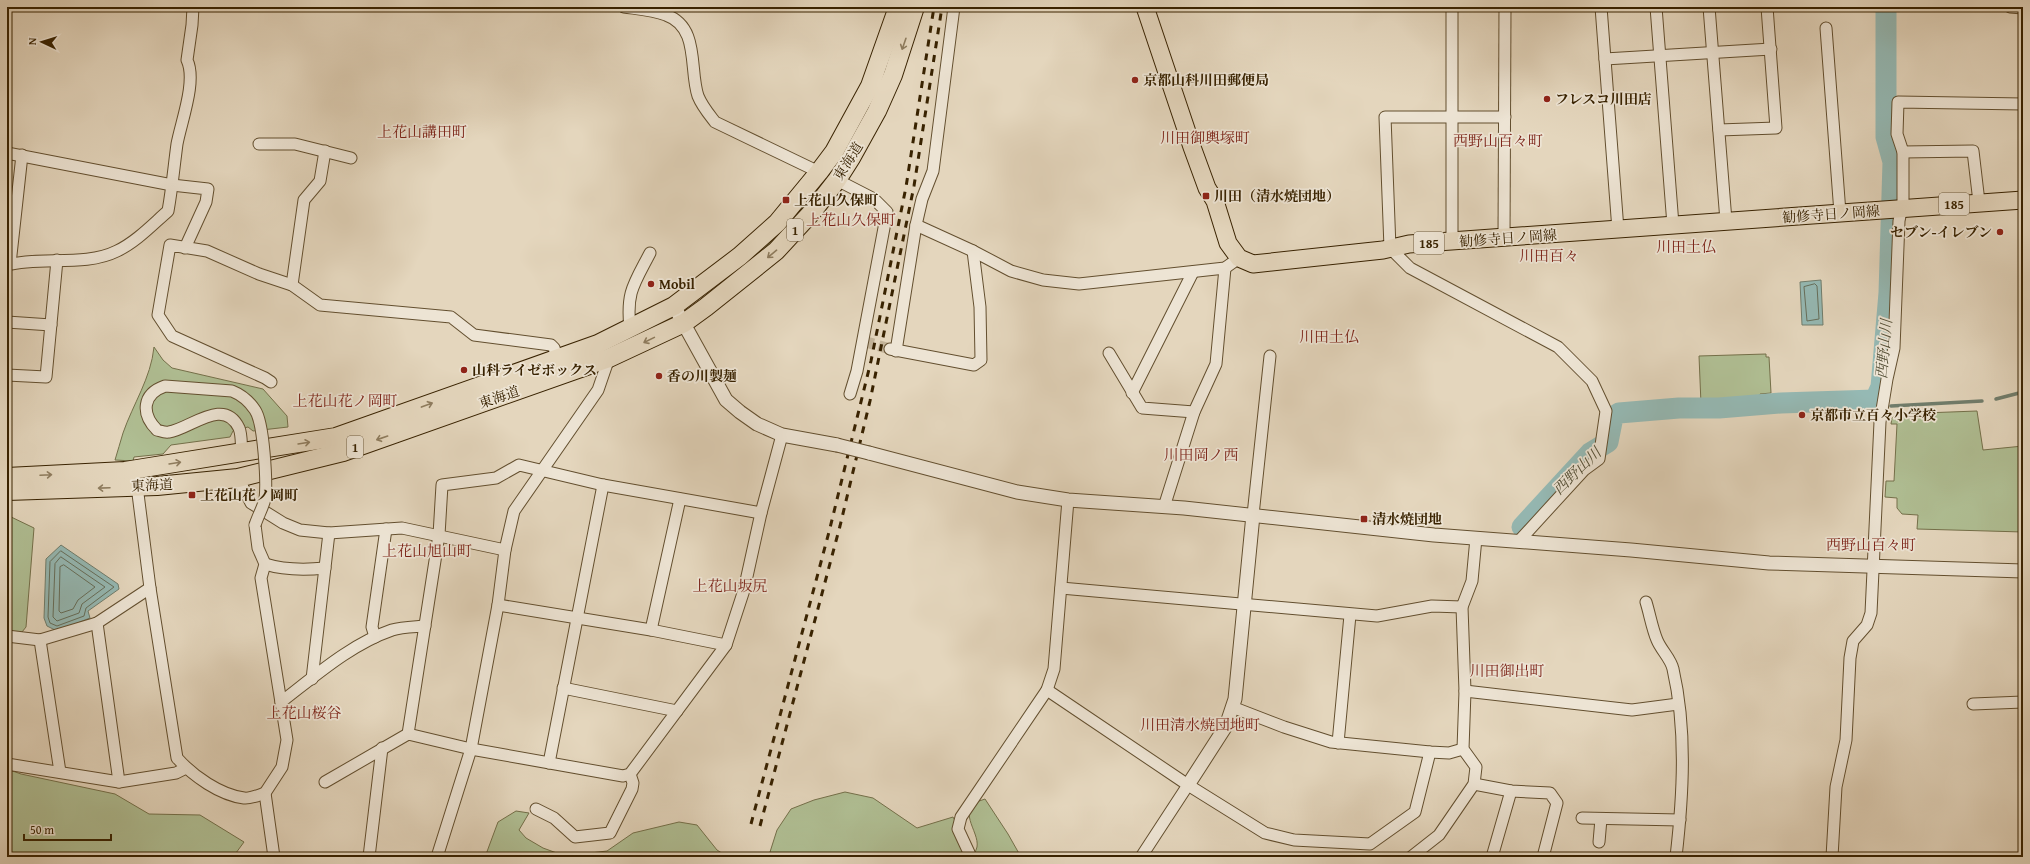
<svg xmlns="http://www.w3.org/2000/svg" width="2030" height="864" viewBox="0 0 2030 864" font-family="'Gentium Book Plus','Noto Serif JP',serif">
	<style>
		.green { fill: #b0bf94; stroke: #74704a }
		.water { fill: #95b9b4; stroke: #707d6c }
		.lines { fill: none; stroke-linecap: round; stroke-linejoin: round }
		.shore { stroke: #666e5a; stroke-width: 1 }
		.stream { stroke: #707d6c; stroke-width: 3.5 }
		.river { stroke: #95b9b4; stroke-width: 21 }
		.minor-tunnel { stroke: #c2b297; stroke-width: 11; stroke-dasharray: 11 5.5; stroke-linecap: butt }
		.minor-casing { stroke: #634f2f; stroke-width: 13 }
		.tertiary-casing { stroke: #634f2f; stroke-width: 15 }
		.primary-casing { stroke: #382200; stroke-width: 19 }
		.trunk-casing { stroke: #382200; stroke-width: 20 }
		.minor { stroke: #ede4d4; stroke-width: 11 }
		.tertiary { stroke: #ede4d4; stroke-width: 13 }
		.primary { stroke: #e4d6bd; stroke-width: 17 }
		.trunk { stroke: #e4d6bd; stroke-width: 18 }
		.rail { stroke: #382200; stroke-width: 3; stroke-dasharray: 7 7; stroke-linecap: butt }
		.minor-bridge-casing { stroke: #634f2f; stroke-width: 13; stroke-linecap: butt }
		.tertiary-bridge-casing { stroke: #634f2f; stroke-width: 15; stroke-linecap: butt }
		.minor-bridge { stroke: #ede4d4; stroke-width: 11 }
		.tertiary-bridge { stroke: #ede4d4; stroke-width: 13 }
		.oneway { stroke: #8e7c5e }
		.poi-dot { fill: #8f2418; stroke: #ede4d4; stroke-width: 1.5 }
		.labels { text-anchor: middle; stroke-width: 3.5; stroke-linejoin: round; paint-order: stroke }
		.shield { fill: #ede4d4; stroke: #6e5c40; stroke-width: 1 }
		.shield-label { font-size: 13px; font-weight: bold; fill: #382200 }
		.poi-label { font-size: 14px; font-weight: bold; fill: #382200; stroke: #ede4d4; text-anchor: start }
		.street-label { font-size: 14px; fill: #382200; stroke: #ede4d4 }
		.neighbourhood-label { font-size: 15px; fill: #7a1f14; stroke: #ede4d4 }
		.water-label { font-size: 15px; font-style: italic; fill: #544f36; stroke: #ede4d4 }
	</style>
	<rect width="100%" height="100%" fill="#e4d6bd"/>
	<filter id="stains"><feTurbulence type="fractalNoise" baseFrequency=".005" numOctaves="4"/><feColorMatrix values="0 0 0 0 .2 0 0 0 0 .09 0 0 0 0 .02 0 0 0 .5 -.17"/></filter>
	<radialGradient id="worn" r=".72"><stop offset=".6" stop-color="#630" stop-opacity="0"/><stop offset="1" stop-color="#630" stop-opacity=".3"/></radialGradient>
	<!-- green -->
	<g class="green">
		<polygon points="843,151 846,154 807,207 771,247 730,282 727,278 750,259"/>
		<path d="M 154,347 L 163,360 L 172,368 L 263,389 L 287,416 L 288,427 L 253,431 L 248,427 L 233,431 L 230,437 L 171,445 L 163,454 L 134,457 L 133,461 L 115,460 C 118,451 120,442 123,433 C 133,404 151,378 154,347 Z"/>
		<polygon points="1766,354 1766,357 1769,357 1771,393 1760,394 1760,404 1701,404 1699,356"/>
		<polygon points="1977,411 1983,450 2023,446 2023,532 1917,529 1918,515 1902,514 1897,508 1897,498 1885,497 1886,481 1894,481 1897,424 1891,424 1892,418 1897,414"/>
		<polygon points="7,515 34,528 26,627 22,632 7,631"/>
		<polygon points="7,769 21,774 115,794 149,814 200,815 244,842 233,857 7,857"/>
		<polygon points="845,792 873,798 917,828 953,817 959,828 969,857 766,857 770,852 777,830 791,809 814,800"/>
		<path d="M 985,799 L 1008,834 L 1021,857 L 970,857 C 973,854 976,852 977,847 C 980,831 953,808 985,799 Z"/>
		<polygon points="516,811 529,813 519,830 526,838 543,848 565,856 607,851 633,833 679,822 697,825 717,850 728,857 485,857 498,822"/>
	</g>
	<!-- water -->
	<g class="water">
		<polygon points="1821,280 1823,325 1802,325 1800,282"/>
		<polygon points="61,545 118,584 119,589 88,611 90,618 57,631 47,626 44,618 46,559"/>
	</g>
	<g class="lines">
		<!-- shore -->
		<g class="shore">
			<polygon points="1815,284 1817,286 1819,319 1807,321 1804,287"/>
			<polygon points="61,551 114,587 86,608 84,616 57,626 50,623 48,617 50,562"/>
			<polygon points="61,557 105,587 82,604 79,613 57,621 53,617 55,564"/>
			<polygon points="64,565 95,587 78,600 73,609 61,613 59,611 60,567"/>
		</g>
		<!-- stream -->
		<g class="stream">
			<polyline points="1996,399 2023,392"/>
			<polyline points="1891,406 1982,401"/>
		</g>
		<!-- river -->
		<polyline class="river" points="1522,527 1590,453 1608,442 1613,417 1619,413 1679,408 1719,408 1781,403 1875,400 1881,387 1889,293 1893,162 1886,137 1886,7"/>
		<!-- minor-tunnel -->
		<polyline class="minor-tunnel" points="863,341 890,349"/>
		<!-- minor casing -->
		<g class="minor-casing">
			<g id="minor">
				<path d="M 624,7 C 638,9 653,10 666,15 C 700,27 689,70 698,96 C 702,106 708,113 715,122 L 819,172"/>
				<polyline points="954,7 933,171 922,199 916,225 973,251 1011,271 1043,280 1079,284 1225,268 1239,258"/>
				<polyline points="1601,7 1618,230"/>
				<polyline points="1656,7 1673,225"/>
				<polyline points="1709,7 1726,221"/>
				<polyline points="2010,7 2023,8"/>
				<polyline points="1826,28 1840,213"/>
				<polyline points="1605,59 1771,49"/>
				<polyline points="1505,117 1385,117 1390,248 1410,268 1558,347 1592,381 1606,411 1599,459 1584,470 1519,541"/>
				<polyline points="1719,130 1776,128 1767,7"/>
				<polyline points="259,144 295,144 351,158"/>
				<polyline points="1903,152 1973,151 1979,202"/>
				<polyline points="7,153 172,185 208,189 206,202 185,248"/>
				<polyline points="837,180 874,199 887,212 857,371 850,394"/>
				<polyline points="1504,238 1505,7"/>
				<polyline points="1452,242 1452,7"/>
				<polyline points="10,264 22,155"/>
				<path d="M 7,265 C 41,256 85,267 117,251 C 136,242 152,225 168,211 C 172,189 174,166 177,144 C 181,122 197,81 187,60 L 192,25 L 193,7"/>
				<polyline points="292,285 304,200 320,181 325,151"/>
				<polyline points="7,322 51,325"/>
				<path d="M 630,328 C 626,292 634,284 650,253"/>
				<polyline points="890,349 974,365 981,360 980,307 973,251"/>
				<polyline points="896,351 916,225"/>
				<polyline points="1109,353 1142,408 1194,412"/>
				<polyline points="7,375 46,377 57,260"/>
				<polyline points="271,382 265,378 172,336 158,315 170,245 207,251 259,274 292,285 320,305 451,317 474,335 551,345 554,348 558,359"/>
				<polyline points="1132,393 1193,272"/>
				<path d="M 157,430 C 161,431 165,433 169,432 C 190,429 224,396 239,428 C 242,435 241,446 242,453"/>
				<polyline points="238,478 251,503 283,523 300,530 329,533 402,528 505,550"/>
				<path d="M 137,486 L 150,588 L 177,758 C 193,776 220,795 244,798 C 250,799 259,795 265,793 L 282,767 L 287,740 L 261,578 L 265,564 L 258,548 L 255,525"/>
				<polyline points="1164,507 1194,412 1216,364 1225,268"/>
				<polyline points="1253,515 1270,356"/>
				<path d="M 265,564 C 284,570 305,570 325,568"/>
				<polyline points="1061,588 1377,616 1432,606 1462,607"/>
				<path d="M 1646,602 C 1650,615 1652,628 1657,640 C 1661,650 1671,659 1673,669 C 1687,730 1683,796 1676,857"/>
				<polyline points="498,605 651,630 726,645"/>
				<polyline points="97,623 119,782"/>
				<polyline points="651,630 680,499"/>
				<polyline points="7,636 40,640 97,623 150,588"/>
				<polyline points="375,637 372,627 386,529"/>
				<polyline points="40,640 60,772"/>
				<polyline points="312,679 329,533"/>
				<polyline points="563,688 677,711"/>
				<polyline points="1047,690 1188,785 1265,833 1294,840 1370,844 1415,812 1430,752"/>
				<polyline points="1465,691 1632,710 1678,704"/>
				<path d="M 281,702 C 315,676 351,644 392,630 C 402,627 414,627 425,626"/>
				<polyline points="1973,704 2023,702"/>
				<polyline points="1232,707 1284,727 1331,742 1430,752 1449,753 1463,749"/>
				<polyline points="408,734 439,535 442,485 496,478 519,465 603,485 761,513"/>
				<polyline points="1338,743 1350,615"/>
				<polyline points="549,763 603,485"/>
				<polyline points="7,764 119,782 176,773 186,768"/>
				<polyline points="325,782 408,734 471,749 623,776 630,774 726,645 744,590 761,513 782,435"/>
				<polyline points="1474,784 1511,791 1550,793 1557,803 1543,857"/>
				<polyline points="265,793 274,857"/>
				<polyline points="536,809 554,818 575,837 610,833 632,789 633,783 630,774"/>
				<polyline points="1582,818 1680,820"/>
				<polyline points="1599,842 1601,819"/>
				<polyline points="369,857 382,748"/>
				<polyline points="437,857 471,749 498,605 505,550 514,511 598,390 609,358"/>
				<polyline points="971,857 958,829 961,817 1047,690 1054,669 1068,500"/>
				<polyline points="1141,857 1188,785"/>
				<polyline points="1411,857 1439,835 1474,784 1476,767 1463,749 1465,691 1462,607 1472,581 1476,538"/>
				<polyline points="1492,857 1511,791"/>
				<polyline points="1832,857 1836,787 1846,740 1850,658 1853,641 1867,625 1871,613 1880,422 1887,379 1894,348 1899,221 1903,201 1903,152 1897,134 1898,102 2023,104"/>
			</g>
		</g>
		<!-- tertiary casing -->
		<g class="tertiary-casing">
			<g id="tertiary">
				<polyline points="674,306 726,400 740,412 757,424 782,435 837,445"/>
				<polyline points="869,453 1017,492 1068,500 1184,508 1434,535 1631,550 1769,563 2023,571"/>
				<polyline points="1188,785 1226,726 1235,699 1253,515"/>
			</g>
		</g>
		<!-- primary casing -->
		<g class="primary-casing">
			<polyline id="primary" points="1145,7 1192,147 1207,188 1215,201 1228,243 1239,258 1253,264 1383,250 1409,244 2023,200"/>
		</g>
		<!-- trunk casing -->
		<g class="trunk-casing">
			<g id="trunk">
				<polyline points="7,477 125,471 336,437 598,344 674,306 740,256 777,223 819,172 834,152 870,86 898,7"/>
				<polyline points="7,491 157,486 238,478 343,452 609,358 684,323 706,307 776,251 812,212 837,180 851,158 877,111 893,75 915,7"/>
			</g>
		</g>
		<!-- minor -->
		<use href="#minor" class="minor"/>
		<!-- tertiary -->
		<use href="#tertiary" class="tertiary"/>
		<!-- primary -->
		<use href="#primary" class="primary"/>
		<!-- trunk -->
		<use href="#trunk" class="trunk"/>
		<!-- rail -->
		<g class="rail">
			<polyline points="751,824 829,532 871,361 906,187 934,7"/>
			<polyline points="760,826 840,526 870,401 914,186 942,7"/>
		</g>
		<!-- minor-bridge casing -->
		<g class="minor-bridge-casing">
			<path id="minor-bridge" d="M 157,430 C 141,414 142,394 165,386 L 232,391 C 242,395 249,401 255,410 C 264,423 267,483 265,499 C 263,507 258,516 255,525"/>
		</g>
		<!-- tertiary-bridge casing -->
		<g class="tertiary-bridge-casing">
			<polyline id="tertiary-bridge" points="837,445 869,453"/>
		</g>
		<!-- minor-bridge -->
		<use href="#minor-bridge" class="minor-bridge"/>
		<!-- tertiary-bridge -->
		<use href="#tertiary-bridge" class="tertiary-bridge"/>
	</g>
	<!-- one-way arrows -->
	<defs><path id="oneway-shaft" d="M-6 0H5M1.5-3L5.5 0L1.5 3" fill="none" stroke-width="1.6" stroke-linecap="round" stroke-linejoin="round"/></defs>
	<g class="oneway">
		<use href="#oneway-shaft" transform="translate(904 44) rotate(109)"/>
		<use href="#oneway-shaft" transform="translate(772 254) rotate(140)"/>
		<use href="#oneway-shaft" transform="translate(649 340) rotate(154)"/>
		<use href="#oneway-shaft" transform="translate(427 405) rotate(-20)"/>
		<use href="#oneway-shaft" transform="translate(382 438) rotate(161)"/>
		<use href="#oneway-shaft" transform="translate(304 443) rotate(-9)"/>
		<use href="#oneway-shaft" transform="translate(175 463) rotate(-9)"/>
		<use href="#oneway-shaft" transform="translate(46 475) rotate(-3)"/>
		<use href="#oneway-shaft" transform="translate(104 488) rotate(178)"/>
	</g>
	<!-- markers -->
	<g class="poi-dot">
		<circle cx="1135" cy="80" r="4"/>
		<circle cx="1547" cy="99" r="4"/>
		<rect x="1202" y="192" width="8" height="8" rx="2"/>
		<rect x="782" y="196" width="8" height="8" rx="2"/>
		<circle cx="2000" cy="232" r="4"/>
		<circle cx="651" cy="284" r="4"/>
		<circle cx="464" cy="370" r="4"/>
		<circle cx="659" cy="376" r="4"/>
		<circle cx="1802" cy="415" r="4"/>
		<rect x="188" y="491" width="8" height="8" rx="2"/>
		<rect x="1360" y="515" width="8" height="8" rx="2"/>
	</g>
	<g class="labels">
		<!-- shield labels -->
		<g class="shield">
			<rect x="1939" y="193" width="30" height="22" rx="3"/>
			<rect x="787" y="219" width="16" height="22" rx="3"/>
			<rect x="1414" y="232" width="30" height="22" rx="3"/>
			<rect x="347" y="436" width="16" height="22" rx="3"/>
		</g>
		<g class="shield-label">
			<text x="1954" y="209">185</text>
			<text x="795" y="235">1</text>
			<text x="1429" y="248">185</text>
			<text x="355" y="452">1</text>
		</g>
		<!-- poi labels -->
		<g class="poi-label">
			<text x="1143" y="85">京都山科川田郵便局</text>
			<text x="1555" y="104">フレスコ川田店</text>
			<text x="1214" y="201">川田（清水焼団地）</text>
			<text x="794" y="205">上花山久保町</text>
			<text x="1992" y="237" text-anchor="end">セブン-イレブン</text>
			<text x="659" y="289">Mobil</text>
			<text x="472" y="375">山科ライゼボックス</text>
			<text x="667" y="381">香の川製麺</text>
			<text x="1810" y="420">京都市立百々小学校</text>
			<text x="200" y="500">上花山花ノ岡町</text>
			<text x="1372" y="524">清水焼団地</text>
		</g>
		<!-- street labels -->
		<g class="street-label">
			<text transform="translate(848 161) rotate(-58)" y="5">東海道</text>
			<text transform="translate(1831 214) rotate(-4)" y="5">勧修寺日ノ岡線</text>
			<text transform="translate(1508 238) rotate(-4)" y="5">勧修寺日ノ岡線</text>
			<text transform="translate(499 397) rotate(-19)" y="5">東海道</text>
			<text transform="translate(152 485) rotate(-3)" y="5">東海道</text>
		</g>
		<!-- neighbourhood labels -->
		<g class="neighbourhood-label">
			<text x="422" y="137">上花山講田町</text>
			<text x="1205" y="143">川田御輿塚町</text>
			<text x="1498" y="146">西野山百々町</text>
			<text x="851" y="225">上花山久保町</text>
			<text x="1686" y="252">川田土仏</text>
			<text x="1549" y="261">川田百々</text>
			<text x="1329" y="342">川田土仏</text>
			<text x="345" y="406">上花山花ノ岡町</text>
			<text x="1201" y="460">川田岡ノ西</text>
			<text x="1871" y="550">西野山百々町</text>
			<text x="427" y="556">上花山旭山町</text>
			<text x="730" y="591">上花山坂尻</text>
			<text x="1507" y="676">川田御出町</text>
			<text x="304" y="718">上花山桜谷</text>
			<text x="1200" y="730">川田清水焼団地町</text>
		</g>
		<!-- water labels -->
		<g class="water-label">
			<text transform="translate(1884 349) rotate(-85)" y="5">西野山川</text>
			<text transform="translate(1577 471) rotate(-44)" y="5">西野山川</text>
		</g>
	</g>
	<!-- margin -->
	<rect width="2030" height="864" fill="none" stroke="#e4d6bd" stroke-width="24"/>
	<rect x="8" y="8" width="2014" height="848" fill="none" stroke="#382200" stroke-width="2"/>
	<rect x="12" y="12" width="2006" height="840" fill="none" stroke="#382200"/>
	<!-- north arrow -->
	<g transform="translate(42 42) rotate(274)" stroke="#ede4d4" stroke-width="3" paint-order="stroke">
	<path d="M0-3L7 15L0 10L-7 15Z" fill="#382200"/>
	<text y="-6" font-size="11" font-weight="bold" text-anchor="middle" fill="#382200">N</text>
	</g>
	<!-- scale -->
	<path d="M24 834v6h87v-6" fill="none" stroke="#382200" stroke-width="2"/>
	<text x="30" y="834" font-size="12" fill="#382200" stroke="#ede4d4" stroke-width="3" paint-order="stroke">50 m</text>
	<rect width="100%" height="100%" filter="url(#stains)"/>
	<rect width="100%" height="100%" fill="url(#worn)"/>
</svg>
